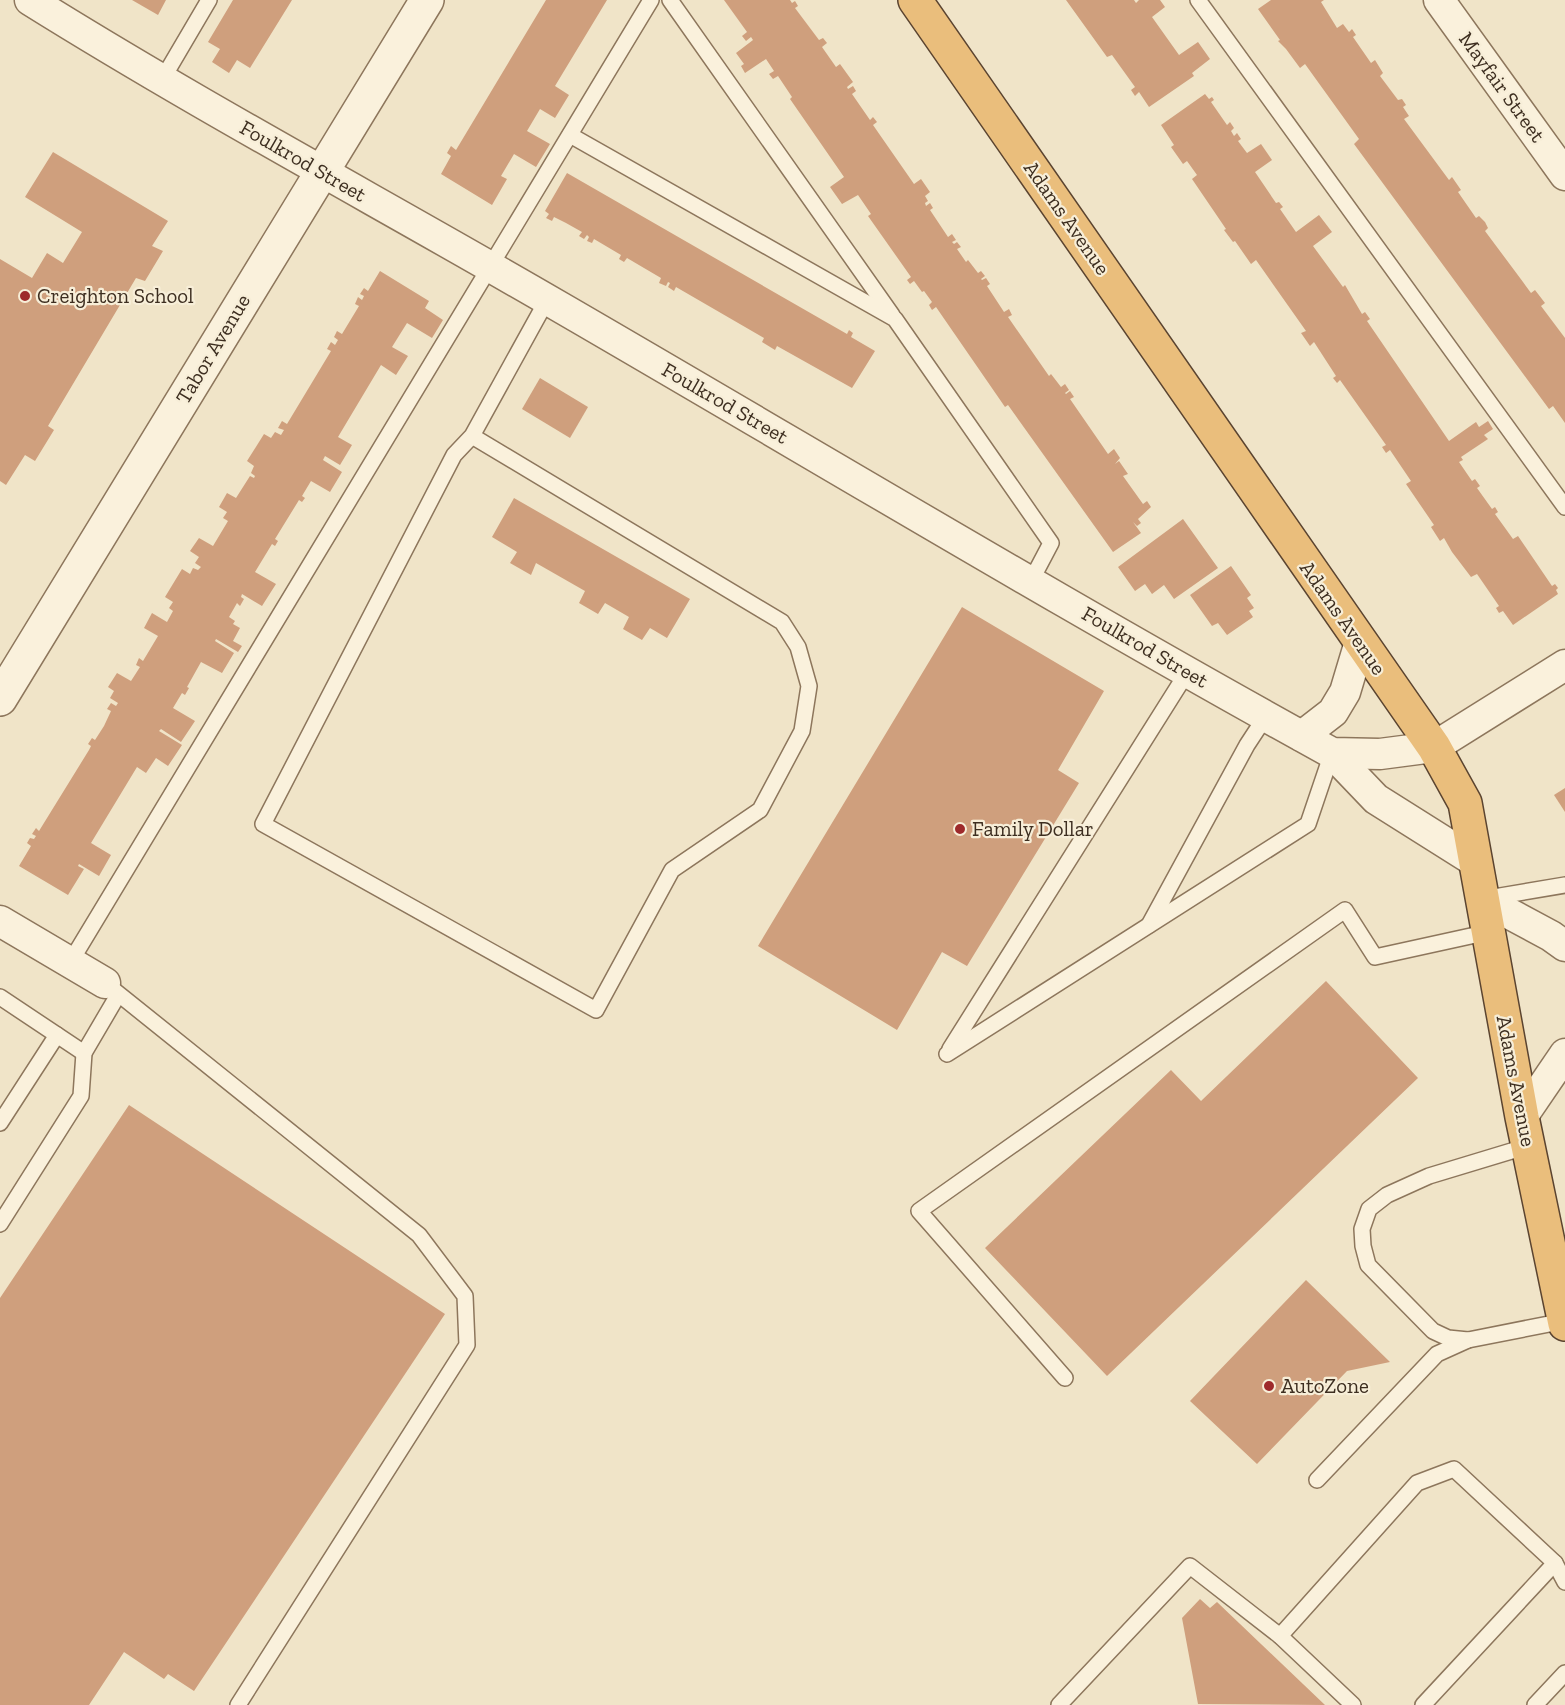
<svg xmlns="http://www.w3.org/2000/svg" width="1565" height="1705" viewBox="0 0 1565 1705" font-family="'Zilla Slab',serif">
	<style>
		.building { fill: #cf9f7d }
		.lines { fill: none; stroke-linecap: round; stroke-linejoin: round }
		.service-casing { stroke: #8d765c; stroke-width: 18 }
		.minor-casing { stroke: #8d765c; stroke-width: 33 }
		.tertiary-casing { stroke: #8d765c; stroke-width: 36 }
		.trunk-casing { stroke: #5b4430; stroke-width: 36 }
		.service { stroke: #faf1dc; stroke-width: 15 }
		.minor { stroke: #faf1dc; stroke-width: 30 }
		.tertiary { stroke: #faf1dc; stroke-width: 33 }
		.trunk { stroke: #eabe7c; stroke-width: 33 }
		.poi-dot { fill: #9e2a2b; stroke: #f7eed8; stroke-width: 2 }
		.labels { text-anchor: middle; stroke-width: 4.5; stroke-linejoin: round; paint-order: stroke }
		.street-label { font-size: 21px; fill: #3d2e20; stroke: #f7eed8 }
		.poi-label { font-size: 21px; fill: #3d2e20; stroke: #f7eed8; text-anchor: start }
	</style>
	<rect width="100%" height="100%" fill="#f0e4c8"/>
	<!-- building -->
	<g class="building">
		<polygon points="132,0 166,0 158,15"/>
		<polygon points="233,0 292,0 250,68 237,60 229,73 212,62 220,49 208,42"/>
		<polygon points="546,0 607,0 555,86 569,95 555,118 540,109 527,131 550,144 536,167 514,154 501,176 507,179 492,205 441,174 451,156 447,153 451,146 456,150"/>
		<polygon points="724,0 790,0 792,3 795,1 798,6 795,8 819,40 823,38 827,43 822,47 836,67 840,64 853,82 847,87 848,89 853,86 856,91 852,94 870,120 873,117 877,122 873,125 914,184 921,179 930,192 925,196 928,201 925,203 926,206 930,203 933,208 930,210 948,237 952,234 956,240 952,242 954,244 957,242 961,247 957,249 966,262 968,260 978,273 981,271 985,276 981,279 982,280 986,278 990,284 987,286 1004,312 1009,309 1012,315 1008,317 1049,376 1051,374 1061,387 1065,384 1069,390 1065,393 1066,394 1070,391 1074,397 1070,399 1108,454 1114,449 1120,458 1115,464 1119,461 1128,474 1123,476 1143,504 1147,501 1151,507 1138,519 1141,523 1137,526 1133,522 1141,533 1113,552 1008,405 1005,407 936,307 932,310 929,305 932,302 924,291 922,292 914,281 910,284 907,280 911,277 868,216 871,214 858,195 842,204 830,187 844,177 790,99 792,97 778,76 773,79 769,74 774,71 766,59 745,73 741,66 744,64 736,53 753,40 751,37 746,41 742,36 747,32"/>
		<polygon points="1066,0 1134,0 1136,3 1139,0 1160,0 1165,7 1152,17 1179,55 1198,42 1210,59 1192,73 1194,76 1149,107 1139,92 1135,96 1131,90 1135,87 1112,55 1107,57"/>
		<polygon points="1271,0 1324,0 1321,2 1337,28 1343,24 1349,32 1352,29 1356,35 1353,37 1371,63 1375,60 1383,73 1380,76 1398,100 1402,99 1406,105 1403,107 1409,116 1404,119 1449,180 1452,177 1461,190 1458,192 1476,218 1479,216 1485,222 1488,228 1485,231 1523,282 1531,293 1535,290 1545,303 1541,306 1565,338 1565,423 1553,406 1549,409 1354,144 1359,139 1305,64 1300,68 1286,49 1278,41 1280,40 1258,9"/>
		<polygon points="1205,94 1209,99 1212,97 1214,100 1211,102 1227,125 1230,122 1234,128 1231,131 1234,136 1237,133 1241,139 1238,141 1247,153 1261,144 1272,160 1255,172 1276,203 1279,202 1283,207 1280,209 1296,232 1319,215 1332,232 1313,246 1343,287 1345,285 1362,314 1365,312 1370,319 1367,321 1449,441 1476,422 1479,427 1488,421 1493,429 1484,435 1488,439 1461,457 1463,460 1459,462 1472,481 1475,479 1480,486 1477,488 1492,509 1495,507 1498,512 1495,514 1513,539 1518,536 1552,586 1555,584 1558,588 1556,590 1558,594 1513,625 1503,611 1499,613 1496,608 1499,606 1477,574 1471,577 1452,552 1444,538 1440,541 1431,527 1434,525 1406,484 1411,481 1390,450 1386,453 1382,447 1386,445 1340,380 1337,383 1333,378 1336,376 1314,342 1310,346 1301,333 1306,331 1256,260 1251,264 1235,241 1233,242 1224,230 1226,229 1192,179 1197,175 1187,161 1183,164 1171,147 1174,145 1161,125"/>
		<polygon points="53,152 168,221 152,246 163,251 145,281 136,278 48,426 54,430 35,461 25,455 6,485 0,481 0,259 32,278 47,253 63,263 82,232 25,197"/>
		<polygon points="567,173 847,334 849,330 853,333 851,337 875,351 852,388 777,346 775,350 762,342 764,338 676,287 674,291 668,287 670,283 668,282 666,286 659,283 661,278 627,258 624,262 619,259 621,255 594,239 592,243 587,241 589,237 587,235 584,239 579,236 582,232 566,223 554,217 552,221 546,218 549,214 545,211"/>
		<polygon points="380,271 429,301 425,308 443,320 432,338 407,323 392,347 408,356 396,375 381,365 338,437 352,445 340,465 325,456 323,460 342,472 330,492 311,481 302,496 305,498 302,502 299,500 275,539 278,541 275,546 272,544 255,572 276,584 262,606 242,594 241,597 244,599 240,606 237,603 229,617 235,621 233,624 240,628 233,641 242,646 238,652 216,639 215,641 234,653 222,673 201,662 187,687 189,688 185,695 182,693 173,708 195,721 181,742 161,729 159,731 182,745 168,766 156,758 146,773 137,767 91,843 111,855 99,876 79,864 78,866 84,869 68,895 19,866 31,846 27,843 30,838 34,839 36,836 32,834 36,828 39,831 89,750 91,746 88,744 92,738 95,740 104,726 111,711 107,709 111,703 116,706 118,703 110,698 114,691 108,687 117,673 131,681 140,667 136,665 139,658 143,661 158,636 144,628 152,613 167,622 173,611 169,608 173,602 165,597 182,569 190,574 193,568 198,570 201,567 195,563 199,557 190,551 199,538 213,546 228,521 223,518 227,512 219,507 227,493 236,498 250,476 254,478 255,476 251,473 254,466 247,461 264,434 271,438 275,432 281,435 284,430 278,428 282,421 287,424 331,351 327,349 331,342 335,345 338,340 334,337 337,331 342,334 359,306 355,304 358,297 362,300 364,296 360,294 364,288 368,291"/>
		<polygon points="540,378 588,407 570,438 522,409"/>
		<polygon points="514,498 690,599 667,638 650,628 642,640 623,629 629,617 605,603 598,614 579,603 585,591 536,563 531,575 510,563 517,552 492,537"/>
		<polygon points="1183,519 1218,568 1174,599 1164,585 1152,594 1145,584 1135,591 1118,567"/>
		<polygon points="1231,566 1251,595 1247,598 1254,608 1249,611 1253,617 1227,635 1218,623 1212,626 1190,595"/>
		<polygon points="962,607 1104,691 1058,770 1079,783 967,966 942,952 897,1030 758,946"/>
		<polygon points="1565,788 1565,812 1554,795"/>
		<polygon points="1326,981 1418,1078 1107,1376 985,1248 1171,1070 1201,1101"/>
		<polygon points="129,1105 445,1314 194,1691 168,1674 164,1679 124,1652 89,1705 0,1705 0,1298"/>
		<polygon points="1306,1280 1390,1362 1347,1371 1257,1464 1190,1401"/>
		<polygon points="1200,1599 1210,1608 1217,1602 1325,1705 1198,1704 1182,1618"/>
	</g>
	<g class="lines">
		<!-- service casing -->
		<g class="service-casing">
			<g id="service">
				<polyline points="670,0 892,315"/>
				<polyline points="1198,0 1565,507"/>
				<polyline points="162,80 209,0"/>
				<polyline points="570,135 895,319 1051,543 1031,581"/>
				<polyline points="472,436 454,455 263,824 596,1010 672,870 760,810 802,731 809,686 798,647 782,622 472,436 547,300"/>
				<polyline points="1488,898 1565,885"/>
				<polyline points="1149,925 1247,745 1266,716"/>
				<polyline points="71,961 651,0"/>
				<polyline points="105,983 419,1235 465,1296 467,1345 238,1705"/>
				<polyline points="0,997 84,1053"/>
				<polyline points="950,1049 1188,671"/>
				<polyline points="947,1054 1308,824 1332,753"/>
				<polyline points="0,1123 57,1035"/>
				<polyline points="0,1224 81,1096 84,1053 118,995"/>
				<polyline points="1468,1340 1448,1338 1433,1331 1368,1265 1363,1246 1362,1229 1369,1209 1387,1195 1429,1176 1528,1146"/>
				<polyline points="1065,1378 919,1211 1345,910 1375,957 1489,932"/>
				<polyline points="1317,1480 1437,1354 1468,1340 1564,1321"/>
				<polyline points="1280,1636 1417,1483 1454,1469 1555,1563 1565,1582"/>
				<polyline points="1059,1705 1190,1566 1280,1636 1353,1705"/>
				<polyline points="1423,1705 1555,1563"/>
				<polyline points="1535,1705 1565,1673"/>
			</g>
		</g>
		<!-- minor casing -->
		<g class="minor-casing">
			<g id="minor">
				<path d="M 30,0 C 203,108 383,204 560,307 C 817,456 1072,610 1332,753 L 1380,754 L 1434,747 L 1565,665"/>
				<polyline points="1439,0 1565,175"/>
				<polyline points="1302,736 1333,712 1345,692 1360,642"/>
				<polyline points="1332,753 1376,799 1476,862"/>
				<polyline points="1482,899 1551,936 1565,946"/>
				<polyline points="0,921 105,983"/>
				<polyline points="1522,1117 1565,1054"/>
			</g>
		</g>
		<!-- tertiary casing -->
		<g class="tertiary-casing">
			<polyline id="tertiary" points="0,699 427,0"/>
		</g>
		<!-- trunk casing -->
		<g class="trunk-casing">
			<polyline id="trunk" points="915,0 1434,747 1465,803 1522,1117 1565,1324"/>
		</g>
		<!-- service -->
		<use href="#service" class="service"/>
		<!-- minor -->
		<use href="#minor" class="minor"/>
		<!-- tertiary -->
		<use href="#tertiary" class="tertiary"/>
		<!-- trunk -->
		<use href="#trunk" class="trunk"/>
	</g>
	<!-- markers -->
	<g class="poi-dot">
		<circle cx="25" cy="296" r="6"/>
		<circle cx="960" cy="829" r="6"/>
		<circle cx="1269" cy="1386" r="6"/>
	</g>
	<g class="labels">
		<!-- street labels -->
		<g class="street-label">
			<text transform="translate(1502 87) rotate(54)" y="7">Mayfair Street</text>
			<text transform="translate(303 161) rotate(30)" y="7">Foulkrod Street</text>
			<text transform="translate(1067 218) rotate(55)" y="7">Adams Avenue</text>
			<text transform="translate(213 349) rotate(-59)" y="7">Tabor Avenue</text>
			<text transform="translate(725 403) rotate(30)" y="7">Foulkrod Street</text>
			<text transform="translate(1343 618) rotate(55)" y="7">Adams Avenue</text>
			<text transform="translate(1145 647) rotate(30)" y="7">Foulkrod Street</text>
			<text transform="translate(1516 1081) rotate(79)" y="7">Adams Avenue</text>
		</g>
		<!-- poi labels -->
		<g class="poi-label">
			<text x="37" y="303">Creighton School</text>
			<text x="972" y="836">Family Dollar</text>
			<text x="1281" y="1393">AutoZone</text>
		</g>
	</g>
</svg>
